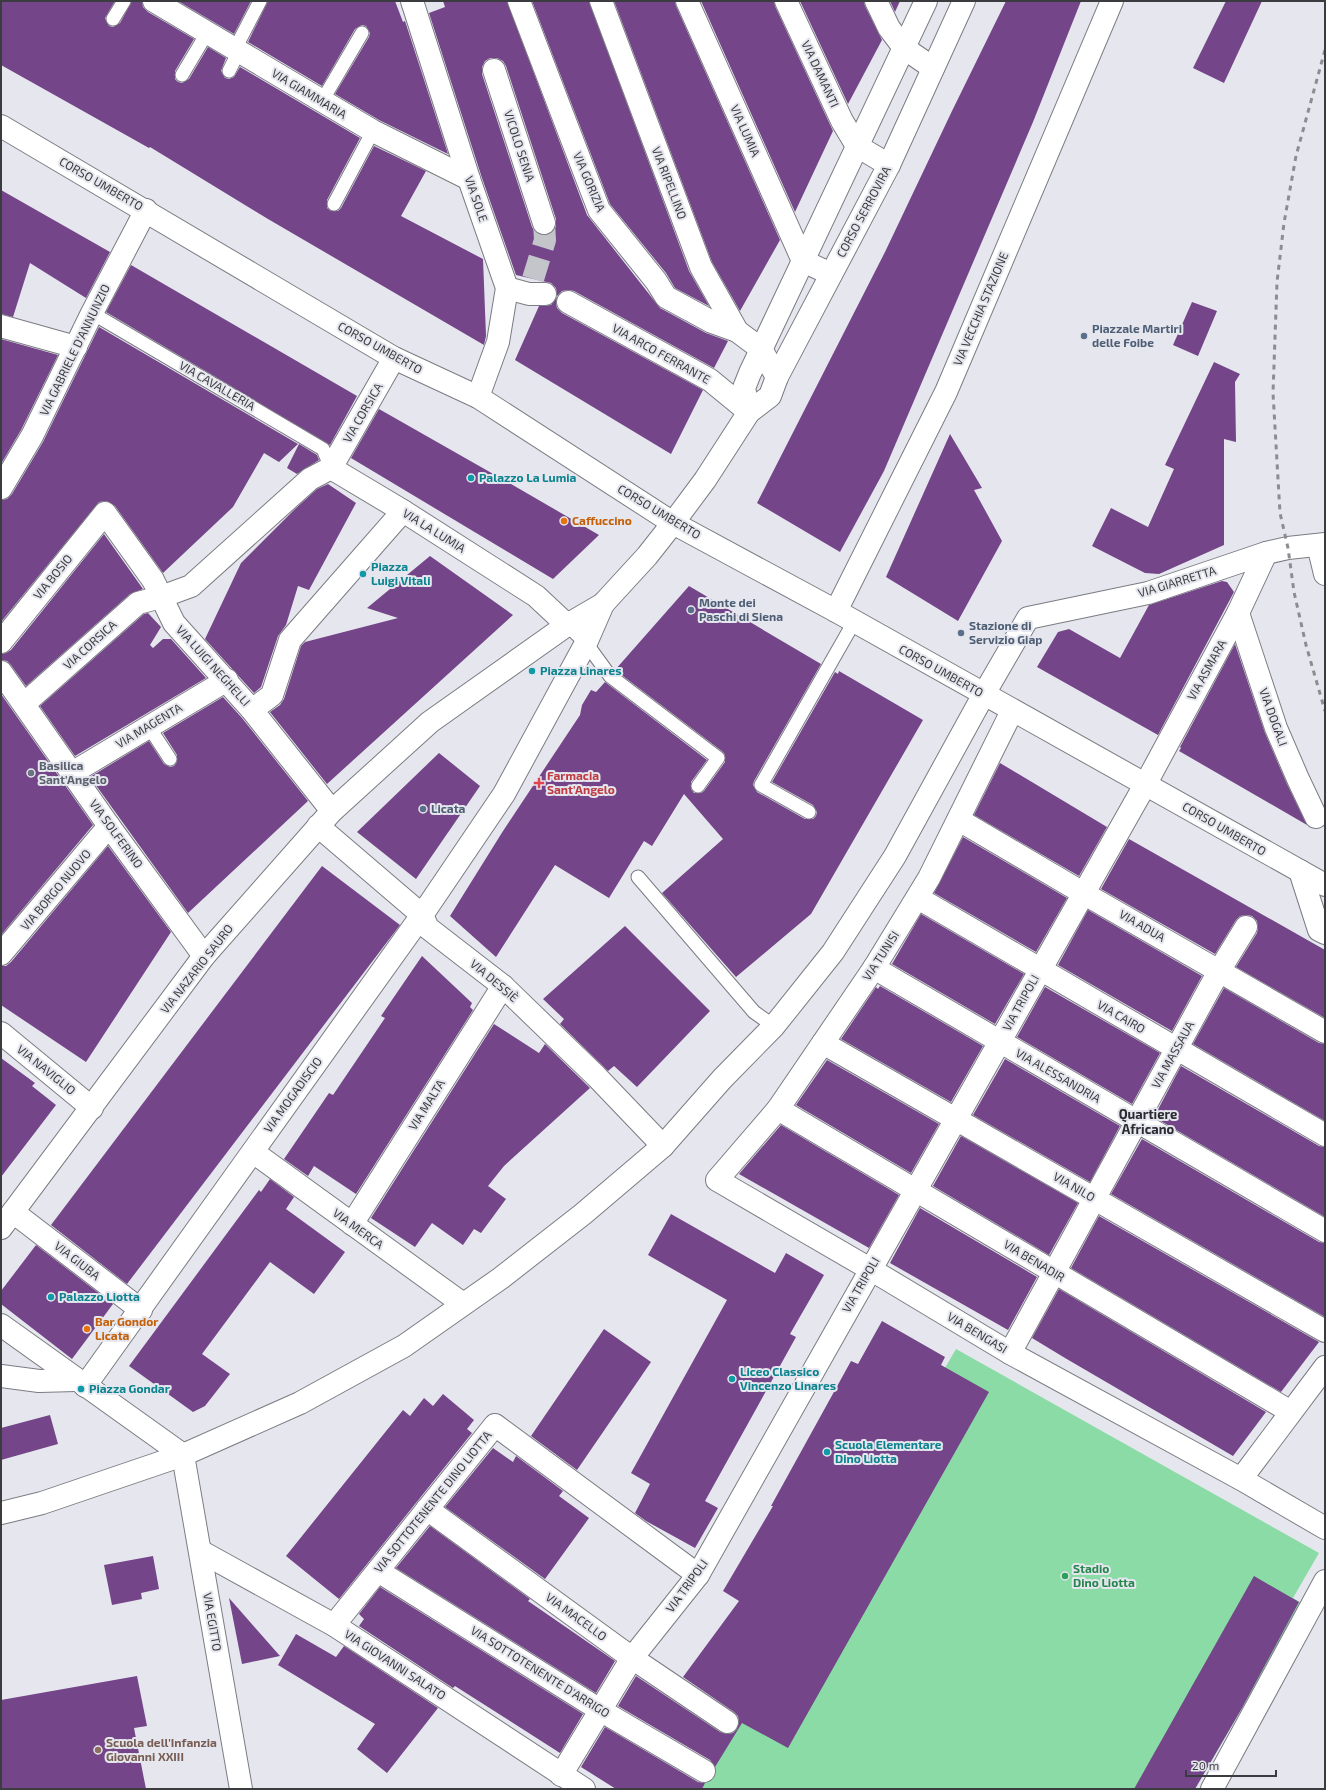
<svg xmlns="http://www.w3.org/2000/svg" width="1326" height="1790" viewBox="0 0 1326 1790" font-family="'Exo 2',sans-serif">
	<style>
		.green { fill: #8bdba7 }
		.building { fill: #744588; fill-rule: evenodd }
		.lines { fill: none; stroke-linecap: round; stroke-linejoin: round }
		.minor-tunnel { stroke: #c4c5cb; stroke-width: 22; stroke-dasharray: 22 11; stroke-linecap: butt }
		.service-casing { stroke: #7b7c83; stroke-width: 15 }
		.minor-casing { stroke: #7b7c83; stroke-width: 24 }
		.tertiary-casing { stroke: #7b7c83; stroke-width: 24 }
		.secondary-casing { stroke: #7b7c83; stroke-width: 24 }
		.service { stroke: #fff; stroke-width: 13 }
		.minor { stroke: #fff; stroke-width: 22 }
		.tertiary { stroke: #fff; stroke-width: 22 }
		.secondary { stroke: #fff; stroke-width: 22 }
		.rail { stroke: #8c8d92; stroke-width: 3; stroke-dasharray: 5 5; stroke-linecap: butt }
		.service-dot { fill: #5c6f8a; stroke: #e6e7ee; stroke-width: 1.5 }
		.culture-dot { fill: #0f9aa8; stroke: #e6e7ee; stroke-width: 1.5 }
		.food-dot { fill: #e8710a; stroke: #e6e7ee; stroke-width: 1.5 }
		.worship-dot { fill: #6b7280; stroke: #e6e7ee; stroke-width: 1.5 }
		.health-dot { fill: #e0444e; stroke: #e6e7ee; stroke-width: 1.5 }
		.leisure-dot { fill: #2e9e5b; stroke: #e6e7ee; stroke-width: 1.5 }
		.education-dot { fill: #8d6e63; stroke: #e6e7ee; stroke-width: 1.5 }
		.labels { text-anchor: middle; stroke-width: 4; stroke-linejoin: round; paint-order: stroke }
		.street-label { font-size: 12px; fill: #3b3c3f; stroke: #e6e7ee }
		.service-label { font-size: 12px; font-weight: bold; fill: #4e5e75; stroke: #e6e7ee; text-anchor: start }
		.culture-label { font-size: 12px; font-weight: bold; fill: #0d838f; stroke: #e6e7ee; text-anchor: start }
		.food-label { font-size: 12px; font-weight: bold; fill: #c56008; stroke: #e6e7ee; text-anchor: start }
		.worship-label { font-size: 12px; font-weight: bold; fill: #5b616d; stroke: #e6e7ee; text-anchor: start }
		.health-label { font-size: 12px; font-weight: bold; fill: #be3a42; stroke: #e6e7ee; text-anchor: start }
		.leisure-label { font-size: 12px; font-weight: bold; fill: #27864d; stroke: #e6e7ee; text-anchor: start }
		.education-label { font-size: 12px; font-weight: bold; fill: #785e54; stroke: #e6e7ee; text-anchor: start }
		.neighbourhood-label { font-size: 13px; font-weight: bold; fill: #2b2b31; stroke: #e6e7ee }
	</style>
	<rect width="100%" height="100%" fill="#e6e7ee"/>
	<!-- green -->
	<polygon class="green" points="956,1349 1319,1553 1293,1598 1303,1604 1195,1789 701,1789"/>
	<!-- building -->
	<g class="building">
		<polygon points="1,1 115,1 105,18 109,26 113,27 120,23 132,1 142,1 143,7 148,12 194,39 175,71 175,79 178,82 182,83 189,79 208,47 226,58 221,71 225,78 229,79 234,77 240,67 360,138 327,200 327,208 331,211 338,211 341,208 374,146 426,171 401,216 483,259 486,336 484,345 268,219 150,147 149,148 1,65"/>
		<polygon points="178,1 251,1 234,34"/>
		<polygon points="268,1 395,1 403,22 405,21 448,154 379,120 335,94 369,37 370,33 366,26 362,25 355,29 322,86 248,42"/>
		<path d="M 443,1 L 507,1 L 587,215 L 660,308 L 706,333 L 728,341 L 714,368 L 574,291 L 568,290 L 562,291 L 557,296 L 556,288 L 551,283 L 516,275 L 482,178 L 429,13 L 445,7 ZM 490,58 L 497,58 L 503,61 L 506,66 L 556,219 L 556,226 L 553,232 L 548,235 L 541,235 L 535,232 L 532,227 L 482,74 L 482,67 L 485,61 Z"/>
		<polygon points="532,1 589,1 689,271 709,306 675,288 666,273 610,204"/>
		<polygon points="614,1 675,1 676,6 780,240 740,311 712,262"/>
		<polygon points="701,1 774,1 775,6 833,131 795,212"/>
		<polygon points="800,1 864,1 865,6 882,40 848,104"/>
		<polygon points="890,1 900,1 895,12"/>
		<polygon points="1006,1 1081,1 1033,122 884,471 840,552 757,503 885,252 952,111"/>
		<polygon points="1226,1 1262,1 1224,83 1193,68"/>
		<polygon points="1,190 110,252 86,298 30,263 13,317 1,314"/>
		<polygon points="131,265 357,396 330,445 106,312"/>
		<polygon points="557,297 556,303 557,308 562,313 703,390 671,454 515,360 539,306 551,305"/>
		<polygon points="1192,302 1217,311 1198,356 1173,345"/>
		<polygon points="99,327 298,444 279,462 264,453 233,507 163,573 115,506 106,501 99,502 1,622 1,500 7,499 12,494 43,442"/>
		<polygon points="1,339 58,355 21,430 1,464"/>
		<polygon points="1214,362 1240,374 1235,382 1236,442 1224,439 1224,545 1159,574 1145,573 1092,546 1111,508 1148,527 1174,469 1165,465"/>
		<polygon points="379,409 511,484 599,535 553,579 351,458"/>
		<polygon points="950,434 982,488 974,490 1002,541 958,621 886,577"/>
		<polygon points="299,444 317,455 319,460 297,474 287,468"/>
		<polygon points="328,484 356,503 309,590 298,586 286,625 278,636 261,687 254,693 205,639 241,563 295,509 317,489"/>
		<polygon points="104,534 143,589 130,594 26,686 11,665 7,661 1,660 1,654 6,653 11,650"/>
		<polygon points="430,556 513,615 327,784 270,712 280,705 284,699 301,646 305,642 398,618 367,608"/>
		<polygon points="1222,581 1227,582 1234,592 1158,735 1037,667 1058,632 1069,629 1120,658 1149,605"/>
		<polygon points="689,586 821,664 754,781 753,785 757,792 805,819 813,819 816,816 817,812 813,805 772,782 835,672 838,674 839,671 923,720 811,914 736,977 662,893 723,839 684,794 652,846 644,841 609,898 555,865 496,957 450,916 503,831 580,715 582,705 591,690 596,692 605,682 707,760 691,782 691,789 694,793 701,793 704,791 725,762 725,755 723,752 615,670"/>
		<polygon points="148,613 161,627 150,645 153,648 163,639 171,639 206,678 75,756 40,706 144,614"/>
		<polygon points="1235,644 1265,733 1287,784 1307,825 1179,751 1181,748 1180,747"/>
		<polygon points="1,694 93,825 1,935"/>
		<polygon points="223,697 242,718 308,801 188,913 90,777 149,741 164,764 170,767 174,766 177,762 177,755 163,733"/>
		<polygon points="439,753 480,786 416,879 357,832"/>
		<polygon points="1000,763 1107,827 1079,876 974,815"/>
		<polygon points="963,837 1067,898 1036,952 934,893"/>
		<polygon points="1129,839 1325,950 1325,1018 1236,967 1257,933 1258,928 1257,921 1252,916 1247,915 1240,916 1236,920 1215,954 1101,889"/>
		<polygon points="108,846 171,932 86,1062 1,1005 1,966 6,966 11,962"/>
		<polygon points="322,866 400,925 127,1284 51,1225"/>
		<polygon points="1088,910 1202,976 1172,1031 1058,965"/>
		<polygon points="921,914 1024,974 995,1024 892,964"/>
		<polygon points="625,926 710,1011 637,1087 614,1066 608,1071 560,1024 564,1019 543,999"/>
		<polygon points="422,956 472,1003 470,1007 473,1010 356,1194 314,1166 308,1176 284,1159 329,1093 333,1095 385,1018 381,1016"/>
		<polygon points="880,986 983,1046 951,1102 841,1039 876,987 878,989"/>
		<polygon points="1045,987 1160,1053 1132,1104 1017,1037"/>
		<polygon points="1224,988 1319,1043 1325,1044 1325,1121 1193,1044"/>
		<polygon points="494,1024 539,1053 545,1044 590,1088 504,1166 488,1186 506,1199 481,1233 474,1229 463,1245 432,1223 415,1247 371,1218"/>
		<polygon points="1,1058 35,1083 32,1086 56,1105 1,1177"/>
		<polygon points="1005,1059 1120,1126 1090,1182 973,1115"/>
		<polygon points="827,1060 939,1124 911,1173 796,1105"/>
		<polygon points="1181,1066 1319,1146 1325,1147 1325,1217 1154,1117"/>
		<polygon points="781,1125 899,1195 869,1248 739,1174"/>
		<polygon points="961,1136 1078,1203 1049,1255 933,1186"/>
		<polygon points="1142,1139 1319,1242 1325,1243 1325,1317 1111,1194"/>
		<polygon points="270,1179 294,1197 286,1209 345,1252 314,1294 270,1262 202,1354 230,1374 205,1406 193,1412 129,1366 259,1190 261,1192"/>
		<polygon points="920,1208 1037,1277 1008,1330 890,1263"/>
		<polygon points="671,1214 775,1273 786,1253 824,1275 790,1334 796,1337 705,1501 718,1508 695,1548 646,1521 635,1513 650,1484 631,1473 727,1300 648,1255"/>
		<polygon points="1099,1216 1319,1342 1281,1392 1071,1268"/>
		<polygon points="36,1245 113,1304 72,1359 1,1304 1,1291"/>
		<polygon points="1059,1289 1266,1412 1233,1456 1065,1358 1032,1338"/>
		<polygon points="882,1321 945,1357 941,1365 989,1392 788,1748 742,1723 715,1767 710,1760 618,1706 636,1676 720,1732 727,1734 733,1733 737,1729 739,1722 738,1716 734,1712 683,1677 739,1601 723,1591 773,1506 771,1506 851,1361 858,1364"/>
		<polygon points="604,1329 651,1362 577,1470 531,1436"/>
		<polygon points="443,1394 474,1420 467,1429 472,1433 339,1599 286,1556 403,1410 410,1416 424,1398 433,1406"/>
		<polygon points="50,1415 58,1444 1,1460 1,1428"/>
		<polygon points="493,1448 513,1462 516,1456 563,1491 559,1496 589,1518 545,1579 445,1507"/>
		<polygon points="430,1526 530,1599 528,1601 615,1661 596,1693 396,1568"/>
		<polygon points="153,1556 159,1589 141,1593 142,1599 112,1605 104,1565"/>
		<polygon points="1254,1576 1299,1602 1242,1708 1195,1789 1134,1789"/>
		<polygon points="380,1587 583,1714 560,1753 455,1686 453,1688 359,1626 364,1619 359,1614"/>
		<polygon points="229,1598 280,1656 242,1664"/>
		<polygon points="296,1634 336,1657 344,1646 438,1708 387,1773 357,1749 375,1724 278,1665"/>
		<polygon points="137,1676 147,1726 134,1728 146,1789 1,1789 1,1700"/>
		<polygon points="605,1727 698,1782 705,1783 702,1789 616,1789 581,1767"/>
	</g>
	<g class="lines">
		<!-- minor-tunnel -->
		<polyline class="minor-tunnel" points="533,279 545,240 544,223"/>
		<!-- service casing -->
		<g class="service-casing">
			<g id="service">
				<polyline points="113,19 124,1"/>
				<polyline points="235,49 260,1"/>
				<polyline points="229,71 239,51"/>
				<polyline points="182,75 207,33"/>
				<polyline points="322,101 362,33"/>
				<polyline points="334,204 373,131"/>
				<polyline points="92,313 323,449 331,468"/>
				<polyline points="567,625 586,643 610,676 718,758 698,786"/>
				<polyline points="149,727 170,759"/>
				<polyline points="809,812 761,785 854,622"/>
				<polyline points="638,877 754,1012 774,1026"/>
			</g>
		</g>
		<!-- minor casing -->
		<g class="minor-casing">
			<g id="minor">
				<polyline points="154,1 373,131 469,179"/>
				<polyline points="412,1 469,179 507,288 498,342 478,397"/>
				<polyline points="519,1 599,210 656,281 666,297 712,322 737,331"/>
				<polyline points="601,1 701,267 737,331 761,349 777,377"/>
				<polyline points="687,1 803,261 831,274"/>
				<polyline points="786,1 842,121 857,146 889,165"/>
				<polyline points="876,1 889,28 904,48 933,68"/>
				<polyline points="494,70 544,223"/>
				<polyline points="507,288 529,294 545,294"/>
				<polyline points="568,302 710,380 749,412"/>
				<polyline points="1,326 76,347"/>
				<polyline points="331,468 403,511 536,596 567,625"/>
				<polyline points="331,468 394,358"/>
				<polyline points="1,488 32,436 92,313 146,210"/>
				<polyline points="1318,545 1325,574"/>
				<polyline points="836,611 946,392 1112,1"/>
				<polyline points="1238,613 1276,728 1298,779 1316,817"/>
				<polyline points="1,642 105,513 153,580 174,623 252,710 332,811"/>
				<polyline points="1,672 109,826 204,956"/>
				<polyline points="24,704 138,603 161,597 191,586 310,479 331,468"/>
				<polyline points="252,710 272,695 290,640 403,511"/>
				<polyline points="1012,711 929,878 874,968 778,1109 717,1180 870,1269 1010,1353 1241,1479 1325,1528"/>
				<polyline points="72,773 227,680"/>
				<polyline points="959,820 1083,893 1325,1032"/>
				<polyline points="318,826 422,915 428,928 503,986 596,1076 663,1146"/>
				<polyline points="1300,871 1319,930 1325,933"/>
				<polyline points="918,898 1325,1135"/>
				<polyline points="1,954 109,826"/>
				<polyline points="874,968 1325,1231"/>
				<polyline points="1,1033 92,1108"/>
				<polyline points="823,1043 1325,1331"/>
				<polyline points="778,1109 1291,1412"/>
				<polyline points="253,1152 463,1304"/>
				<polyline points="13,1212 141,1310"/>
				<polyline points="352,1224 503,986"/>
				<polyline points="1,1228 204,956 332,811 430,722 567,625 603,604 647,556 673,523"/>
				<polyline points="1,1325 183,1455"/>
				<polyline points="1010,1353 1219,971 1246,927"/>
				<polyline points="1,1376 39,1381 76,1380"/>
				<polyline points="85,1386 422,915 504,794 586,643 603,604"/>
				<polyline points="1241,1479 1325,1367"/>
				<polyline points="427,1509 632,1658 727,1722"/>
				<polyline points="1,1513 42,1503 183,1455"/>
				<polyline points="200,1551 334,1625 584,1789"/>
				<polyline points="378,1571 600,1710 704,1771"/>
				<polyline points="334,1625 495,1425 698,1575"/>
				<polyline points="561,1775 632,1658 698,1575 1145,785 1238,613 1266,553"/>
				<polyline points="1212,1789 1325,1581"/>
			</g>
		</g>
		<!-- tertiary casing -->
		<g class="tertiary-casing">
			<polyline id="tertiary" points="241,1789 183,1455 300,1403 404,1346 501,1278 583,1214 663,1146 722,1079 774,1026 833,952 895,856 984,694"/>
		</g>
		<!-- secondary casing -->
		<g class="secondary-casing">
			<g id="secondary">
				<polyline points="1,126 394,358 478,397 673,523 836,611 1325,885"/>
				<polyline points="749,412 744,388 750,373 926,1"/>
				<polyline points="673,523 705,480 749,412 770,396 777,377 889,165 964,1"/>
				<polyline points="984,694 1028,618 1148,593 1266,553 1288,548 1325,544"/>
			</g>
		</g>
		<!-- service -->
		<use href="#service" class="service"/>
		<!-- minor -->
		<use href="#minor" class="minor"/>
		<!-- tertiary -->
		<use href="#tertiary" class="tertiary"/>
		<!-- secondary -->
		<use href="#secondary" class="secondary"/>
		<!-- rail -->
		<polyline class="rail" points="1325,50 1296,156 1284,223 1277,282 1273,393 1280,513 1288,548 1294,592 1306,645 1325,711"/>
	</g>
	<!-- markers -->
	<g class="service-dot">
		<circle cx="1084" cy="336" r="4"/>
		<circle cx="691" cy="610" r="4"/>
		<circle cx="961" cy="633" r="4"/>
		<circle cx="423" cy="809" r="4"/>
	</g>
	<g class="culture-dot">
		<circle cx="471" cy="478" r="4"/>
		<circle cx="363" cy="574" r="4"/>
		<circle cx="532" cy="671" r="4"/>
		<circle cx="51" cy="1297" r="4"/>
		<circle cx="732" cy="1379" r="4"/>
		<circle cx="81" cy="1389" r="4"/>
		<circle cx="827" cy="1452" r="4"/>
	</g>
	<g class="food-dot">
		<circle cx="564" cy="521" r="4"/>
		<circle cx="87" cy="1329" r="4"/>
	</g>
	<circle class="worship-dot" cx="31" cy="773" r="4"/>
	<path class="health-dot" d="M537 777h4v4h4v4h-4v4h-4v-4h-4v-4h4z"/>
	<circle class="leisure-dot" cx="1065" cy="1576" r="4"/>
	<circle class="education-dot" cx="98" cy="1750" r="4"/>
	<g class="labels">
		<!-- street labels -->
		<g class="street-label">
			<text transform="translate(820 74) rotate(65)" y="4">VIA DAMANTI</text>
			<text transform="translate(309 94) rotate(31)" y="4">VIA GIAMMARIA</text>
			<text transform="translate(745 131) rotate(66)" y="4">VIA LUMIA</text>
			<text transform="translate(519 146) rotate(72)" y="4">VICOLO SENIA</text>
			<text transform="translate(589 182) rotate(67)" y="4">VIA GORIZIA</text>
			<text transform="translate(669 183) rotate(69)" y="4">VIA RIPELLINO</text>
			<text transform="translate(101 184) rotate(30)" y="4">CORSO UMBERTO</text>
			<text transform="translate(476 199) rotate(71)" y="4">VIA SOLE</text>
			<text transform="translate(864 212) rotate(-62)" y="4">CORSO SERROVIRA</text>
			<text transform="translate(981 309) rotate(-67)" y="4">VIA VECCHIA STAZIONE</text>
			<text transform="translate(380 348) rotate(29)" y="4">CORSO UMBERTO</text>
			<text transform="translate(75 350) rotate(-64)" y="4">VIA GABRIELE D'ANNUNZIO</text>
			<text transform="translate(661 354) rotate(29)" y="4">VIA ARCO FERRANTE</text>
			<text transform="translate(217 386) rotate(30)" y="4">VIA CAVALLERIA</text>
			<text transform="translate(363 413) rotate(-60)" y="4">VIA CORSICA</text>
			<text transform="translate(659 512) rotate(31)" y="4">CORSO UMBERTO</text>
			<text transform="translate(434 531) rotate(32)" y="4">VIA LA LUMIA</text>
			<text transform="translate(53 577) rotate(-51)" y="4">VIA BOSIO</text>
			<text transform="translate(1177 582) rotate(-17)" y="4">VIA GIARRETTA</text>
			<text transform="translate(90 645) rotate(-42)" y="4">VIA CORSICA</text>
			<text transform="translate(213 666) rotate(48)" y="4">VIA LUIGI NEGHELLI</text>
			<text transform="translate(1207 670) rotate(-61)" y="4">VIA ASMARA</text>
			<text transform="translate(941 671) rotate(29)" y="4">CORSO UMBERTO</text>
			<text transform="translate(1273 717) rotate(70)" y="4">VIA DOGALI</text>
			<text transform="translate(149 726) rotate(-31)" y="4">VIA MAGENTA</text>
			<text transform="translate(1224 829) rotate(30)" y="4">CORSO UMBERTO</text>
			<text transform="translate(116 834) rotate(54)" y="4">VIA SOLFERINO</text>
			<text transform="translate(56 890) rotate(-50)" y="4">VIA BORGO NUOVO</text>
			<text transform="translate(1142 926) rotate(30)" y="4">VIA ADUA</text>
			<text transform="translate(881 956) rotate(-57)" y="4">VIA TUNISI</text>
			<text transform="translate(197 969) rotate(-52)" y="4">VIA NAZARIO SAURO</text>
			<text transform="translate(494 981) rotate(40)" y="4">VIA DESSIÈ</text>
			<text transform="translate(1021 1003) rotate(-61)" y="4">VIA TRIPOLI</text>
			<text transform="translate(1121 1017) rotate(30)" y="4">VIA CAIRO</text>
			<text transform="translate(1173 1055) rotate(-61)" y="4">VIA MASSAUA</text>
			<text transform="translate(46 1070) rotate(39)" y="4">VIA NAVIGLIO</text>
			<text transform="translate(1058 1076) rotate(30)" y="4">VIA ALESSANDRIA</text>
			<text transform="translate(293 1095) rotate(-54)" y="4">VIA MOGADISCIO</text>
			<text transform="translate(427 1105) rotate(-58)" y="4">VIA MALTA</text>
			<text transform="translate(1074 1187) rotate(30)" y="4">VIA NILO</text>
			<text transform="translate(358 1229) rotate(36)" y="4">VIA MERCA</text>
			<text transform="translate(77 1261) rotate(38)" y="4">VIA GIUBA</text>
			<text transform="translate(1034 1261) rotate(31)" y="4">VIA BENADIR</text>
			<text transform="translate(861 1285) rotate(-60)" y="4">VIA TRIPOLI</text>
			<text transform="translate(977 1333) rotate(31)" y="4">VIA BENGASI</text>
			<text transform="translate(433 1502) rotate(-51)" y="4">VIA SOTTOTENENTE DINO LIOTTA</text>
			<text transform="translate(687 1586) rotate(-54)" y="4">VIA TRIPOLI</text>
			<text transform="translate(576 1617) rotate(36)" y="4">VIA MACELLO</text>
			<text transform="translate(212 1622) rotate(80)" y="4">VIA EGITTO</text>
			<text transform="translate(395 1665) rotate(33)" y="4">VIA GIOVANNI SALATO</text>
			<text transform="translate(540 1672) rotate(32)" y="4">VIA SOTTOTENENTE D'ARRIGO</text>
		</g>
		<!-- service labels -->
		<g class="service-label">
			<text x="1092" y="333">Piazzale Martiri<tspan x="1092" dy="14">delle Foibe</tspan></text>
			<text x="699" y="607">Monte dei<tspan x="699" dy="14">Paschi di Siena</tspan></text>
			<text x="969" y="630">Stazione di<tspan x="969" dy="14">Servizio Giap</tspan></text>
			<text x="431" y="813">Licata</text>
		</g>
		<!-- culture labels -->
		<g class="culture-label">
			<text x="479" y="482">Palazzo La Lumia</text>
			<text x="371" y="571">Piazza<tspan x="371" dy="14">Luigi Vitali</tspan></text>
			<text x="540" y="675">Piazza Linares</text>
			<text x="59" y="1301">Palazzo Liotta</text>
			<text x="740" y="1376">Liceo Classico<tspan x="740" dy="14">Vincenzo Linares</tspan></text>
			<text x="89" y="1393">Piazza Gondar</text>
			<text x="835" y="1449">Scuola Elementare<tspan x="835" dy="14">Dino Liotta</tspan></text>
		</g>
		<!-- food labels -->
		<g class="food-label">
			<text x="572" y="525">Caffuccino</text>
			<text x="95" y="1326">Bar Gondor<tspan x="95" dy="14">Licata</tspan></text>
		</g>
		<!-- worship labels -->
		<g class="worship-label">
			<text x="39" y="770">Basilica<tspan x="39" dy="14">Sant'Angelo</tspan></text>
		</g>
		<!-- health labels -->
		<g class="health-label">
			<text x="547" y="780">Farmacia<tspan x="547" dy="14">Sant'Angelo</tspan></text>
		</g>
		<!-- leisure labels -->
		<g class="leisure-label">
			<text x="1073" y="1573">Stadio<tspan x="1073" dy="14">Dino Liotta</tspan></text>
		</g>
		<!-- education labels -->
		<g class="education-label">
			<text x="106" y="1747">Scuola dell'Infanzia<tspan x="106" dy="14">Giovanni XXIII</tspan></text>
		</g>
		<!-- neighbourhood labels -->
		<g class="neighbourhood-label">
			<text x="1148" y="1119">Quartiere<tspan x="1148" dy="15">Africano</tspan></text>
		</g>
	</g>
	<!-- border -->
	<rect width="1326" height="1790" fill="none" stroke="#3b3c3f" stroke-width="4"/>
	<!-- scale -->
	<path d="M1186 1770v6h90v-6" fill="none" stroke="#3b3c3f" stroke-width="2"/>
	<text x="1192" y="1770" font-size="12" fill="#3b3c3f" stroke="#e6e7ee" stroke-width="3" paint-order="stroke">20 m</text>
</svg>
